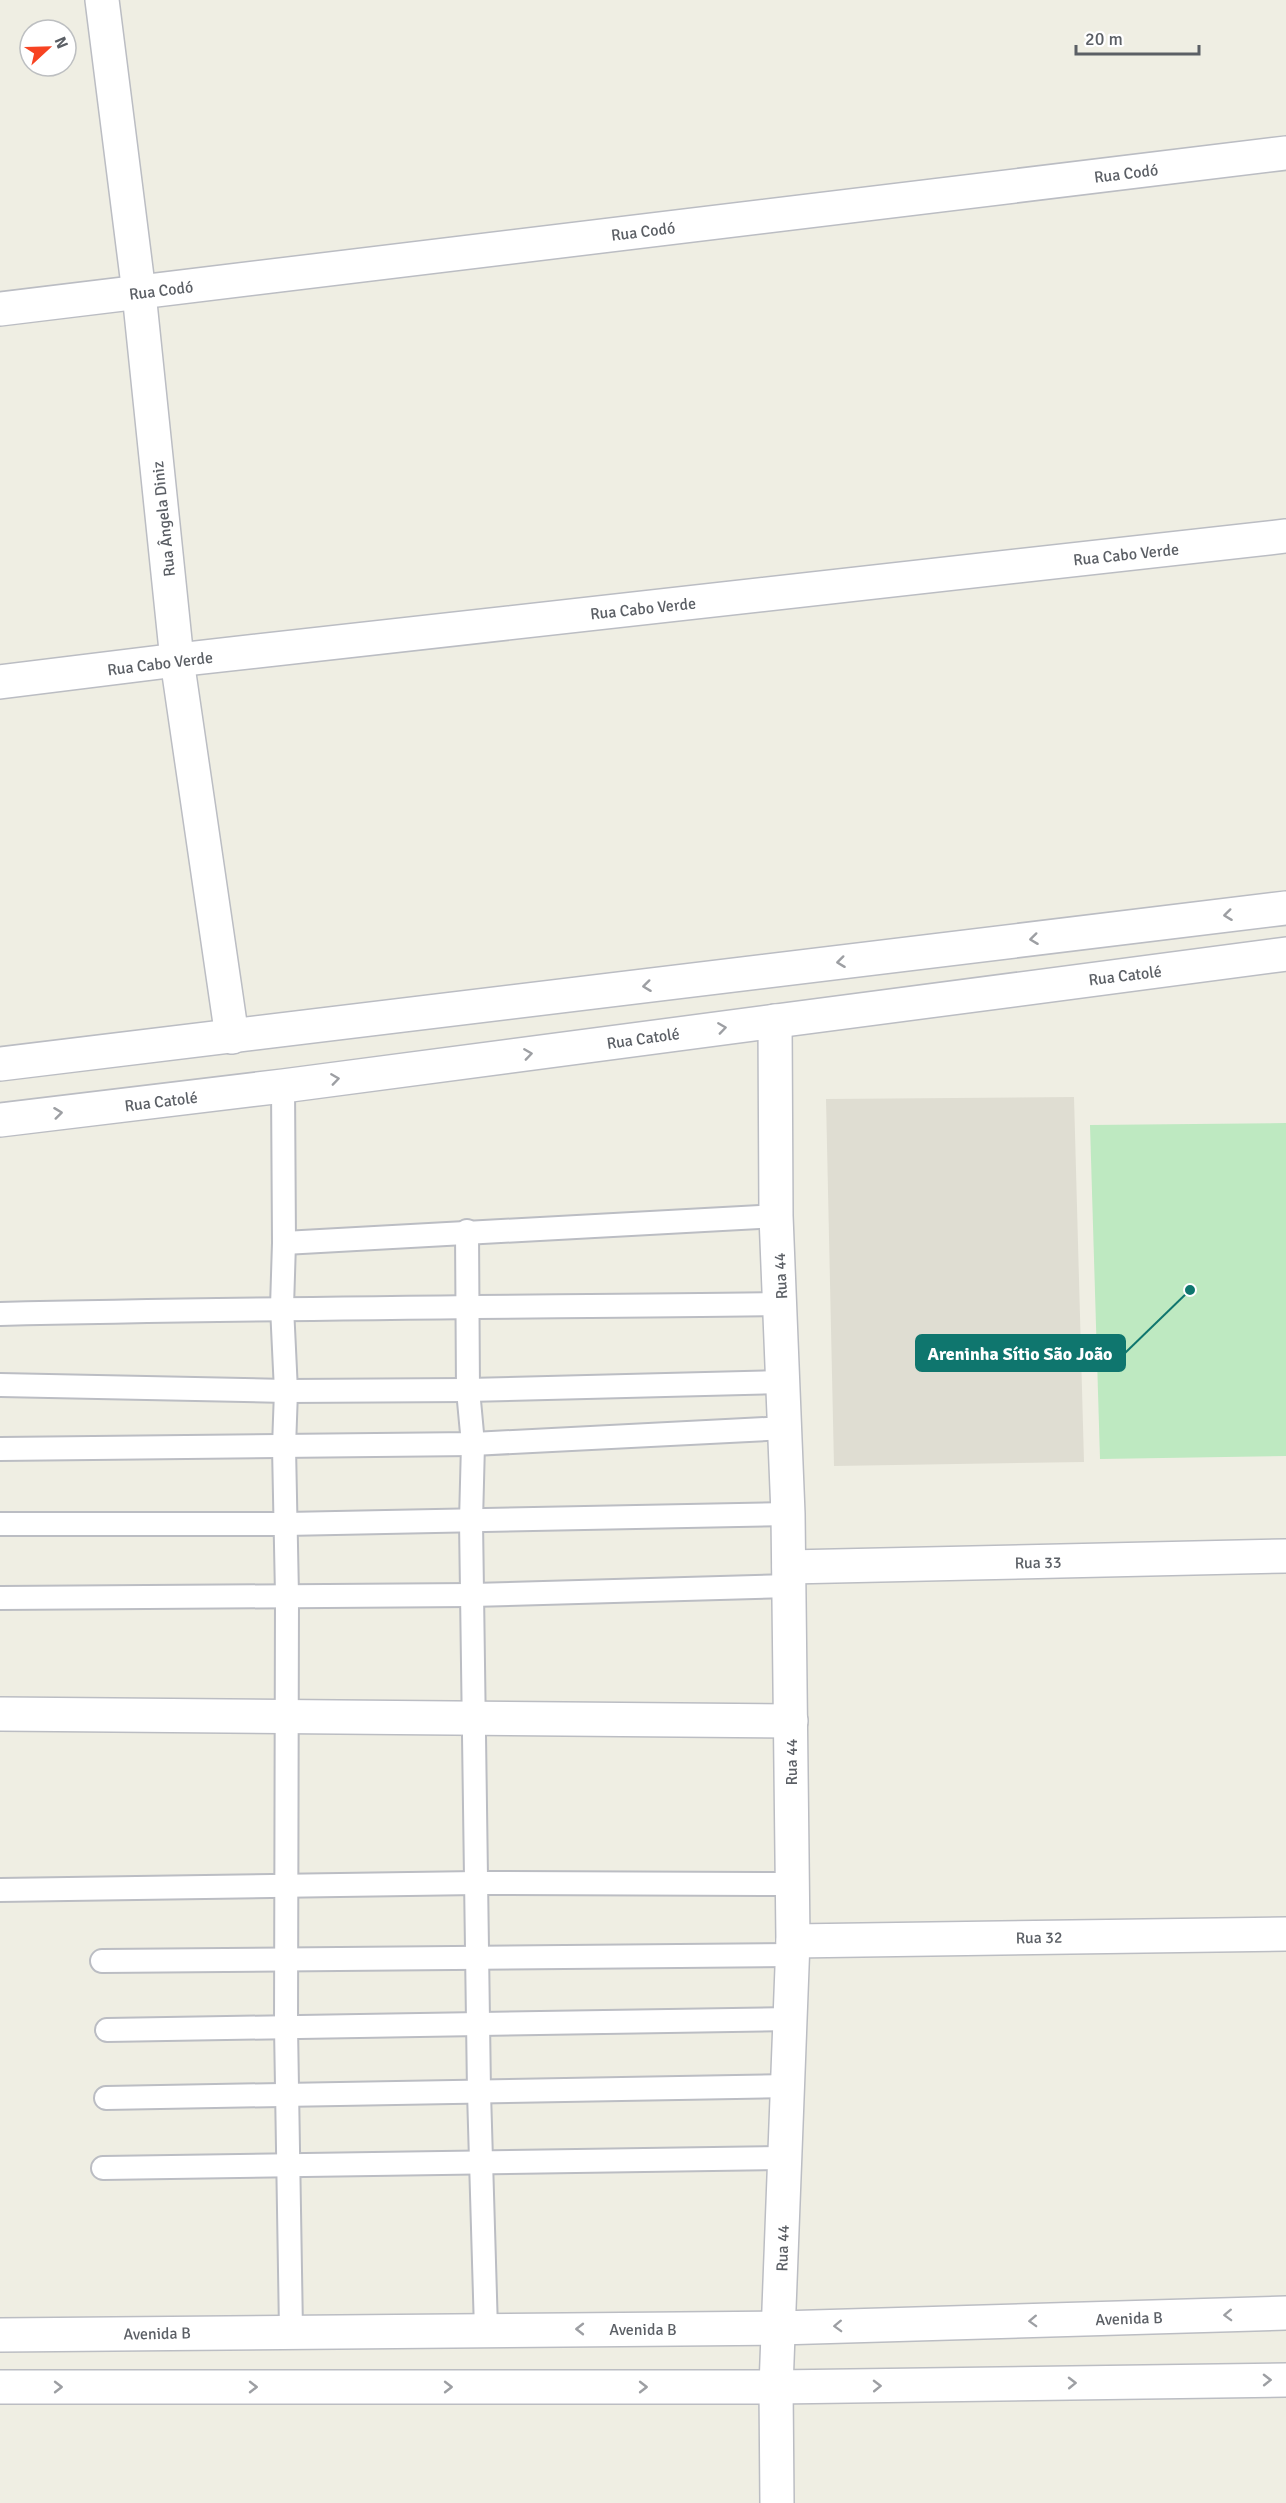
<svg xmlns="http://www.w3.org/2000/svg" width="1286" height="2503" viewBox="0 0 1286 2503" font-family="Signika,sans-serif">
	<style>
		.education { fill: #dfddd2 }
		.green { fill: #bee9c1 }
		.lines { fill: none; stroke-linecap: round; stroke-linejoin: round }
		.service-casing { stroke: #bbbdc3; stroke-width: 26 }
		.minor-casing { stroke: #bbbdc3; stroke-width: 36 }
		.tertiary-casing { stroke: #bbbdc3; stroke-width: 36 }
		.service { stroke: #fff; stroke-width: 22 }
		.minor { stroke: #fff; stroke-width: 33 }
		.tertiary { stroke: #fff; stroke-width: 33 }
		.oneway { stroke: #9d9fa3 }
		.labels { text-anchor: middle; stroke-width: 4.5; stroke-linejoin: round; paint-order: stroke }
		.street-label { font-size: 16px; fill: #5b5f65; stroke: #fff }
		.leader { fill: none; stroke: #0f766e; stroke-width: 2 }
		.callout-dot { fill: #0f766e; stroke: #fff; stroke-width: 2 }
		.callout { fill: #0f766e; stroke: #0f766e; stroke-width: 2 }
		.callout-label { font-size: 18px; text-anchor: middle; font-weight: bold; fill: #fff }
	</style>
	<rect width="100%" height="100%" fill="#efeee3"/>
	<!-- education -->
	<polygon class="education" points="1074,1097 1084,1462 834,1466 826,1099"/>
	<!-- green -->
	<polygon class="green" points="1286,1123 1286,1456 1100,1459 1090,1125"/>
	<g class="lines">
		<!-- service casing -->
		<g class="service-casing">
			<g id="service">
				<polyline points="283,1086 284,1243 282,1307 286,1391 284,1447 287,1595 286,2027 291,2331"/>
				<polyline points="467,1231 468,1390 473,1444 471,1521 479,2092 486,2330"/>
				<polyline points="284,1243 776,1216"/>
				<path d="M 0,1314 C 260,1308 521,1307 781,1304"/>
				<polyline points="0,1385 286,1391 468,1390 784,1382"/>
				<polyline points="0,1449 473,1444 786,1428"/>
				<polyline points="0,1524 286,1524 788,1514"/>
				<polyline points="0,1598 472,1595 789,1586"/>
				<polyline points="0,1890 477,1883 792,1884"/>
				<polyline points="102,1961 793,1955"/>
				<polyline points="107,2030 790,2019"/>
				<polyline points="106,2098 788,2086"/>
				<polyline points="103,2168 785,2158"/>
			</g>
		</g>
		<!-- minor casing -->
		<g class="minor-casing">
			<g id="minor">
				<polyline points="102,0 139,293 177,660 232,1037"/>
				<polyline points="0,309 1286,153"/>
				<polyline points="0,682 177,660 1286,536"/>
				<polyline points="775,1021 776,1216 788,1514 793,1941 776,2387 777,2503"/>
				<polyline points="789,1567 1286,1556"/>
				<polyline points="0,1714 791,1721"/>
				<polyline points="793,1941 1286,1934"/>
				<polyline points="0,2335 779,2328 1286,2313"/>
				<polyline points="0,2387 776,2387 1286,2380"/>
			</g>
		</g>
		<!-- tertiary casing -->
		<g class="tertiary-casing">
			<g id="tertiary">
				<polyline points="0,1064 1286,908"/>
				<polyline points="0,1120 283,1086 1286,954"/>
			</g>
		</g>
		<!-- service -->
		<use href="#service" class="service"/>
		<!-- minor -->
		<use href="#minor" class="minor"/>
		<!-- tertiary -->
		<use href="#tertiary" class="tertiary"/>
	</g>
	<!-- one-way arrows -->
	<defs><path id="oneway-chevron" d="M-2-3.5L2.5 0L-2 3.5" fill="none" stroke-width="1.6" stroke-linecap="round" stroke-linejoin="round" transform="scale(1.5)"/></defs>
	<g class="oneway">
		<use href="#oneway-chevron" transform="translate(1228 915) rotate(173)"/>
		<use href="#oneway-chevron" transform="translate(1034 939) rotate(173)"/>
		<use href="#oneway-chevron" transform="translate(841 962) rotate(173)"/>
		<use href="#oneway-chevron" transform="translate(647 986) rotate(173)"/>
		<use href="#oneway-chevron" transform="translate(722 1028) rotate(-8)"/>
		<use href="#oneway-chevron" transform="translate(528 1054) rotate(-8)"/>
		<use href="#oneway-chevron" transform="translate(335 1079) rotate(-8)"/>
		<use href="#oneway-chevron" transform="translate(58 1113) rotate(-7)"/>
		<use href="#oneway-chevron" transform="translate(1228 2315) rotate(178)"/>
		<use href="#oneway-chevron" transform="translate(1033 2321) rotate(178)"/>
		<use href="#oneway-chevron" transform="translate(838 2326) rotate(178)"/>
		<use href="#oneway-chevron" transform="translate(580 2329) rotate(180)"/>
		<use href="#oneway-chevron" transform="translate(1267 2380) rotate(-1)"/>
		<use href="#oneway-chevron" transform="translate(1072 2383) rotate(-1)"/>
		<use href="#oneway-chevron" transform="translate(877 2386) rotate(-1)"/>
		<use href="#oneway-chevron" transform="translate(58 2387)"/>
		<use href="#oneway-chevron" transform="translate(253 2387)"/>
		<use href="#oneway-chevron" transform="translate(448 2387)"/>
		<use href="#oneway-chevron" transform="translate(643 2387)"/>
	</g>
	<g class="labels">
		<!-- street labels -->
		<g class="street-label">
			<text transform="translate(1126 173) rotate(-7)" y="6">Rua Codó</text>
			<text transform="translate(643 231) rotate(-7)" y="6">Rua Codó</text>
			<text transform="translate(161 290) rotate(-7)" y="6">Rua Codó</text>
			<text transform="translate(163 519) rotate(-96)" y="6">Rua Ângela Diniz</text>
			<text transform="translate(1126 554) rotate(-6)" y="6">Rua Cabo Verde</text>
			<text transform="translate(643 608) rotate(-6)" y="6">Rua Cabo Verde</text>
			<text transform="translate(160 663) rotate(-7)" y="6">Rua Cabo Verde</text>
			<text transform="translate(1125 975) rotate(-7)" y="6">Rua Catolé</text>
			<text transform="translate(643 1038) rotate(-8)" y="6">Rua Catolé</text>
			<text transform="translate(161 1101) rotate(-7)" y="6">Rua Catolé</text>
			<text transform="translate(780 1276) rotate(-93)" y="6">Rua 44</text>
			<text transform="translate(1038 1562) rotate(-1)" y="6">Rua 33</text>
			<text transform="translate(791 1762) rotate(-90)" y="6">Rua 44</text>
			<text transform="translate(1039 1937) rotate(-1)" y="6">Rua 32</text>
			<text transform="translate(782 2248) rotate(-88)" y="6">Rua 44</text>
			<text transform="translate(1129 2318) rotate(-2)" y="6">Avenida B</text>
			<text x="643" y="2335">Avenida B</text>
			<text transform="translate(157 2333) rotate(-1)" y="6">Avenida B</text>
		</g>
	</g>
	<!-- callouts -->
	<path class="leader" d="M1190 1290L1125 1353"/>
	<circle class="callout-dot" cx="1190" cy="1290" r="6"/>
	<rect class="callout" x="916" y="1335" width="209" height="36" rx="6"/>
	<g class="callout-label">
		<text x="1020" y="1360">Areninha Sítio São João</text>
	</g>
	<!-- north arrow -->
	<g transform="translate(48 48) rotate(68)"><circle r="28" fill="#ffffff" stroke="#bdbfc1" stroke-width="1.5"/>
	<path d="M0-4.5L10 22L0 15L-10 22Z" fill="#f74322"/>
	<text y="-9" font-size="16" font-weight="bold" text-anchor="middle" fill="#5b5f65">N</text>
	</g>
	<!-- scale -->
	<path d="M1076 45v9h123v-9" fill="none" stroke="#5b5f65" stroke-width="3"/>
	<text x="1085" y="45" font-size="18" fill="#5b5f65" stroke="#ffffff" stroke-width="4.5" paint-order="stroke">20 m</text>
</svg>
